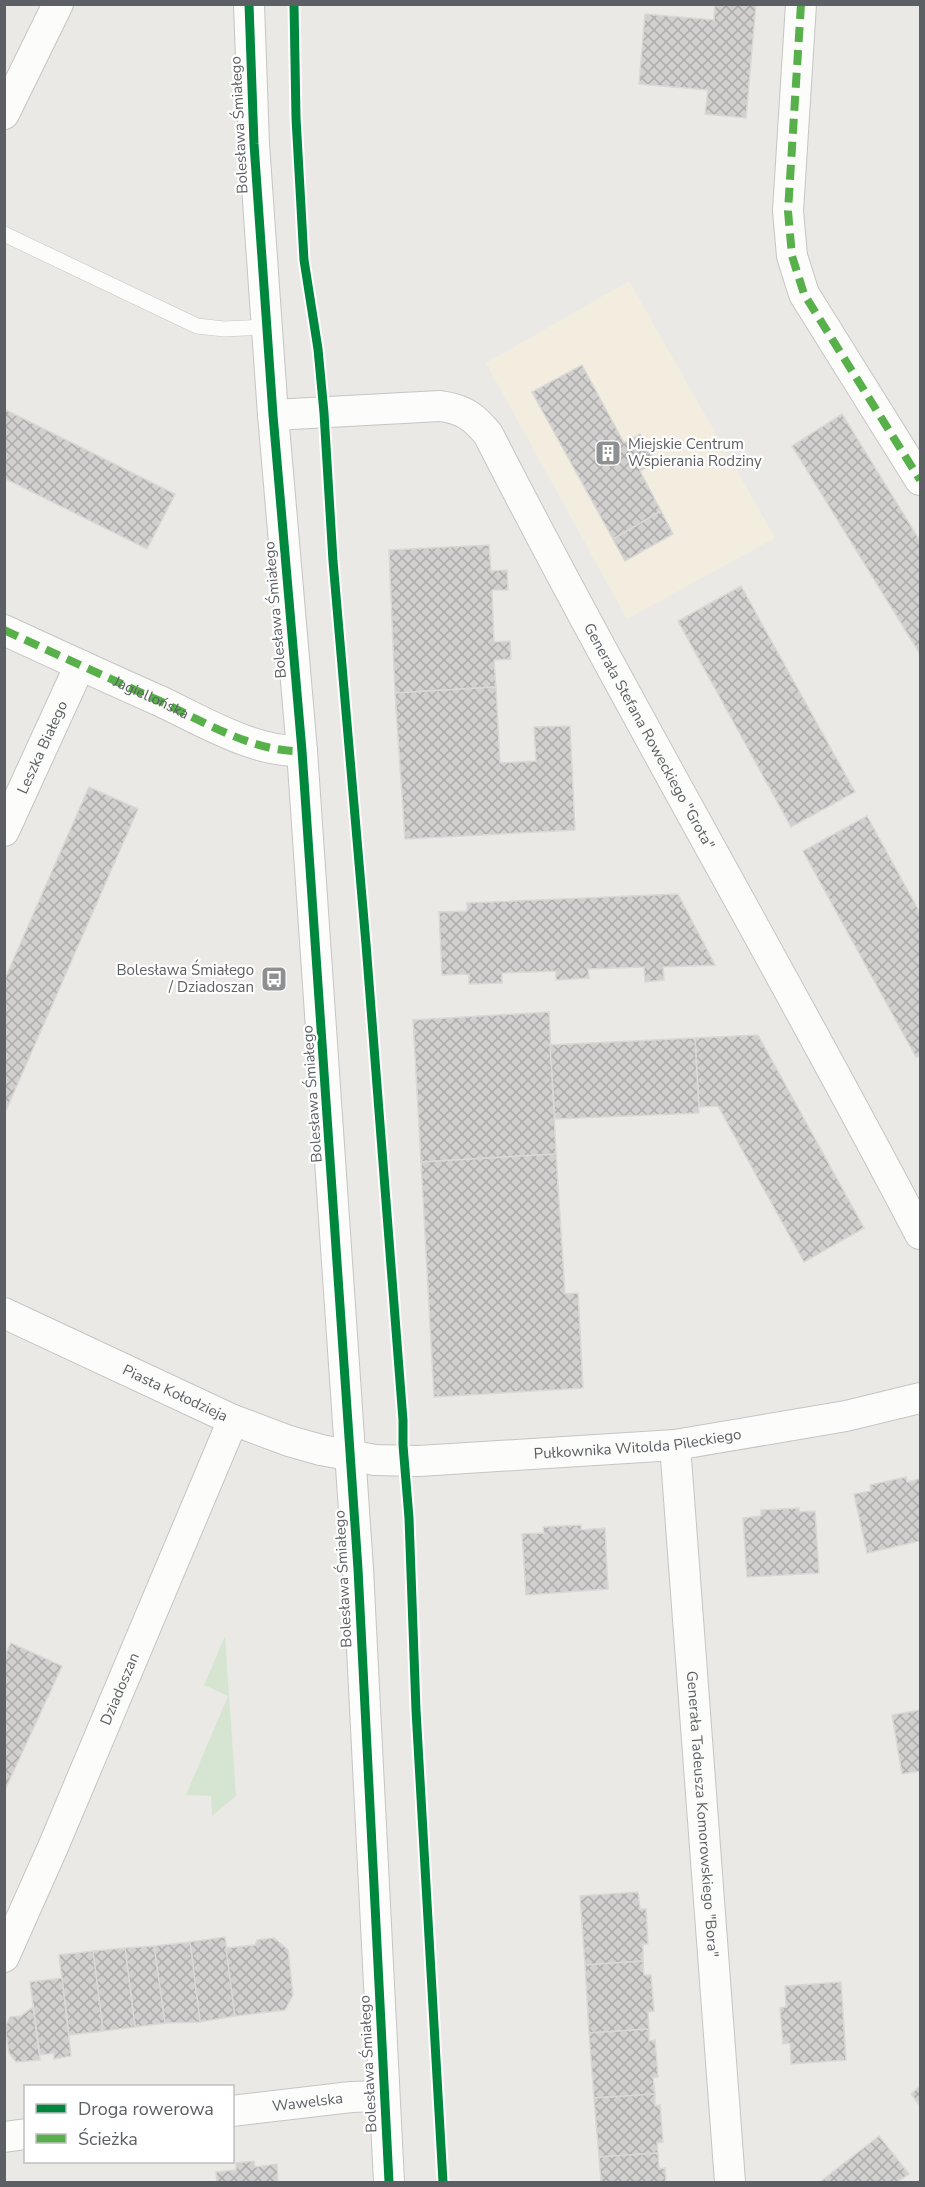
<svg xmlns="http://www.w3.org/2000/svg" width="925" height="2187" viewBox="0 0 925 2187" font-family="'Nunito Sans',sans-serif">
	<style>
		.commercial { fill: #f3ede0 }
		.grass { fill: #d6e5d2 }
		.building { fill: url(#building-cross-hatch); stroke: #dad8d5; stroke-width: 1.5 }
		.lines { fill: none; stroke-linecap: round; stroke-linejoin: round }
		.lane-casing { stroke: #c5c5c5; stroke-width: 16 }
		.street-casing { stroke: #c5c5c5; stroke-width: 32 }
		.lane { stroke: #fcfcfb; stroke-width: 15 }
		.street { stroke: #fcfcfb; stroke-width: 30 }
		.quiet { stroke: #58b04a; stroke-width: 8; stroke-dasharray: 15 8; stroke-linecap: butt }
		.cycleway-casing { stroke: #fff; stroke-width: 13 }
		.cycleway { stroke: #00873e; stroke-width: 9 }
		.labels { text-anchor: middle; stroke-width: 4.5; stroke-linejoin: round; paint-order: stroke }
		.street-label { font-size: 15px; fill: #5c5f63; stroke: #fff }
		.poi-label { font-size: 15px; fill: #5c5f63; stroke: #fff; text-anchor: start }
	</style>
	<defs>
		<pattern id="building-cross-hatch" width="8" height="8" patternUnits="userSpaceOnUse" patternTransform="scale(1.5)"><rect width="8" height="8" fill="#d1d0cf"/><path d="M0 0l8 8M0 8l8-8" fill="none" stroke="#adacac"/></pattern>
	</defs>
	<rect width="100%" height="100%" fill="#ebe9e6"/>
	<!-- commercial -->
	<polygon class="commercial" points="629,281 775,538 627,619 486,363"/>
	<!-- grass -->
	<polygon class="grass" points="225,1636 236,1796 212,1816 211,1796 186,1795 228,1696 204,1685"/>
	<!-- building -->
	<g class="building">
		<polygon points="715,4 756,4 746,118 705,114 708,90 639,84 645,14 714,20"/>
		<polygon points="582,365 624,443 640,434 656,462 640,471 661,511 613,539 532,392"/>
		<polygon points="4,409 175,494 147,549 4,478"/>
		<polygon points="842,414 920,541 920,654 792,446"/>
		<polygon points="661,511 673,534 625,561 613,539"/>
		<polygon points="489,545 491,571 507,570 508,590 492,590 494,642 510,641 511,659 494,660 496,687 395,693 389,550"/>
		<polygon points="741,586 855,792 791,827 678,621"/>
		<polygon points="496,687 500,763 536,761 534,727 570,726 575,830 405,839 395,693"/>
		<polygon points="89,787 138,809 4,1115 4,981"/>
		<polygon points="867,816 920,913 920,1055 916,1057 803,851"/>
		<polygon points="678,894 715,965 663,967 664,980 645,982 644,967 588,969 589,978 556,980 556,971 502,973 502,983 469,984 469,974 442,975 439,912 467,911 467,903"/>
		<polygon points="549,1012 556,1154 421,1162 413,1020"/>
		<polygon points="758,1035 864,1228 804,1262 718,1106 699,1107 695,1038"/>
		<polygon points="695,1038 699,1113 555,1119 550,1045"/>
		<polygon points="556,1154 565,1294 578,1293 583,1388 434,1397 421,1162"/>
		<polygon points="906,1477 907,1482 920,1479 920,1541 867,1553 854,1494 871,1491 870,1485"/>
		<polygon points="799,1508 799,1512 815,1511 819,1573 747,1577 743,1518 761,1516 761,1510"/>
		<polygon points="581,1525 581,1530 605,1528 608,1589 526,1595 522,1534 544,1533 543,1527"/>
		<polygon points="11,1643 62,1666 4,1792 4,1657"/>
		<polygon points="920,1710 920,1771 902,1774 892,1715"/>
		<polygon points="638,1892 640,1909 646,1909 648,1944 643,1944 643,1961 585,1965 580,1896"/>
		<polygon points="225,1937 235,2016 200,2022 190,1942"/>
		<polygon points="274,1938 288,1950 293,1995 285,2010 235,2016 226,1948 255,1945 257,1940"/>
		<polygon points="190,1942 200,2022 165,2023 154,1946"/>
		<polygon points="154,1946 165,2023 135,2027 125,1948"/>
		<polygon points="125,1948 135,2027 103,2031 93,1951"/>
		<polygon points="93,1951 103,2031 69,2035 59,1955"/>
		<polygon points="643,1961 644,1975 651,1975 654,2011 648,2012 649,2029 589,2033 585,1965"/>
		<polygon points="62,1978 71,2056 54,2059 54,2053 40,2055 30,1982"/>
		<polygon points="841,1982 846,2060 791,2064 790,2043 783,2044 780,2008 786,2007 785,1986"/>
		<polygon points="33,2007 40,2060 16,2062 9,2053 5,2027 10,2017 21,2016"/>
		<polygon points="649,2029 649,2041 655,2040 658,2077 653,2077 655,2094 594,2098 589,2033"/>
		<polygon points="920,2086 920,2106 911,2094"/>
		<polygon points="655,2094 655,2106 660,2105 663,2142 657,2143 658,2153 599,2157 594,2098"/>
		<polygon points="879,2136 909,2174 897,2182 820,2182"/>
		<polygon points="658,2153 659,2169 665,2168 666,2182 601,2182 599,2157"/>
		<polygon points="254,2161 255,2167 277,2164 278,2182 217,2182 216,2172 236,2170 236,2163"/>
	</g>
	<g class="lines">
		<!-- lane casing -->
		<g class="lane-casing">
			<polyline id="lane" points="4,234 197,326 224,329 268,327"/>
		</g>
		<!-- street casing -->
		<g class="street-casing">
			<g id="street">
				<polyline points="249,4 254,144 273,415 302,751 358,1569 389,2182"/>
				<polyline points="801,4 788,211 792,256 804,294 920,480"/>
				<polyline points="4,114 58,4"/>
				<path id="s1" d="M 273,415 L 440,406 C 463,409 473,416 488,434 C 626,704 780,966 920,1234"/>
				<path id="s2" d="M 4,630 C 56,654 108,678 160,701 C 202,721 255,753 302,751"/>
				<path id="s3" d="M 4,831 L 80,665"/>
				<path id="s4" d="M 4,1313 L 233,1420 L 289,1441 L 321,1450 L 375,1460 L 419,1461 L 675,1445 L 846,1416 L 920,1398"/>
				<path id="s5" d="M 675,1445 L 730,2182"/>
				<path id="s6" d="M 4,1957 L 53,1847 L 233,1420"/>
				<path id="s7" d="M 232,2111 L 351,2097 L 383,2096"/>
				<polyline points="4,2137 26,2134"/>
			</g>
		</g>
		<!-- lane -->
		<use href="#lane" class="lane"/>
		<!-- street -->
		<use href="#street" class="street"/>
		<!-- quiet -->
		<g class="quiet">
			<polyline points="801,4 788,211 792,256 804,294 920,480"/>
			<path d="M 4,630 C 56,654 108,678 160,701 C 202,721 255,753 302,751"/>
		</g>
		<!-- cycleway casing -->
		<g class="cycleway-casing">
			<g id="cycleway">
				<polyline points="249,4 254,144 273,415 302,751 358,1569 389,2182"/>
				<polyline points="294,4 296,118 304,260 318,349 324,413 333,561 366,944 403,1420 403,1445 409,1518 416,1710 443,2182"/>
			</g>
		</g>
		<!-- cycleway -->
		<use href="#cycleway" class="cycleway"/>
	</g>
	<!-- icons -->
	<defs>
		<g id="building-square" transform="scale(1.35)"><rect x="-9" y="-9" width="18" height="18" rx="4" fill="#8e8f91" stroke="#fff"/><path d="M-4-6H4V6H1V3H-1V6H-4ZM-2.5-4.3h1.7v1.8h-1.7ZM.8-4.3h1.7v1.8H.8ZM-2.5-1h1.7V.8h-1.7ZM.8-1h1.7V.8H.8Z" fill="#fff"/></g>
		<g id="bus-square" transform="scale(1.35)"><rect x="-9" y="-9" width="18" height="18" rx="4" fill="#8e8f91" stroke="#fff"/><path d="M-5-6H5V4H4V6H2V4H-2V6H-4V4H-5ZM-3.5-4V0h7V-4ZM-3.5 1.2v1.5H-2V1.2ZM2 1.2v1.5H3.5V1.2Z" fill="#fff"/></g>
	</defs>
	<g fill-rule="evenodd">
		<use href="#building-square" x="608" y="453"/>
		<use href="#bus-square" x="274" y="979"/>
	</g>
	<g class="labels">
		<!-- street labels -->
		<g class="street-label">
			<text transform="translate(239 125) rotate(-93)" y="5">Bolesława Śmiałego</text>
			<text transform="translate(275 610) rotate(-95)" y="5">Bolesława Śmiałego</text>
			<text dy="5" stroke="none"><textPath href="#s2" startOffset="162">Jagiellońska</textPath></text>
			<text dy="5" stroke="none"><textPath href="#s1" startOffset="567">Generała Stefana Roweckiego "Grota"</textPath></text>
			<text dy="5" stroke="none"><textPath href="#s3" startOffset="92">Leszka Białego</textPath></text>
			<text transform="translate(312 1094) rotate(-94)" y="5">Bolesława Śmiałego</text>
			<text dy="5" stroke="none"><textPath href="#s4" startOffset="189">Piasta Kołodzieja</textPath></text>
			<text dy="5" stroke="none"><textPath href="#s4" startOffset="664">Pułkownika Witolda Pileckiego</textPath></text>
			<text transform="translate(343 1579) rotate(-93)" y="5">Bolesława Śmiałego</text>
			<text dy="5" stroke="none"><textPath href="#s6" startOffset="292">Dziadoszan</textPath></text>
			<text dy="5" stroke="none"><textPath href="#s5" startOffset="370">Generała Tadeusza Komorowskiego "Bora"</textPath></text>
			<text transform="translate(368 2064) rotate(-93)" y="5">Bolesława Śmiałego</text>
			<text dy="5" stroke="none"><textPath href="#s7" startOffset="76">Wawelska</textPath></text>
		</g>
		<!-- poi labels -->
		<g class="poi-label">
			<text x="628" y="449">Miejskie Centrum<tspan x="628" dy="17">Wspierania Rodziny</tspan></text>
			<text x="254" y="975" text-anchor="end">Bolesława Śmiałego<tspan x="254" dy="17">/ Dziadoszan</tspan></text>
		</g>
	</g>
	<!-- border -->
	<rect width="925" height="2187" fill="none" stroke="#5c5f63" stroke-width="12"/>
	<!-- legend -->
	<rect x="24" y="2085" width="210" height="78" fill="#ffffff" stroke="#bebfc1" stroke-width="1.5"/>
	<rect x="36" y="2104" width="30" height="9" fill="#00873e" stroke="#bebfc1" stroke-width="1.5"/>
	<text x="78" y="2115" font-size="18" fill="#5c5f63">Droga rowerowa</text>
	<rect x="36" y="2134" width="30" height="9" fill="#58b04a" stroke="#bebfc1" stroke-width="1.5"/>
	<text x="78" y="2145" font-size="18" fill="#5c5f63">Ścieżka</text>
</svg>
